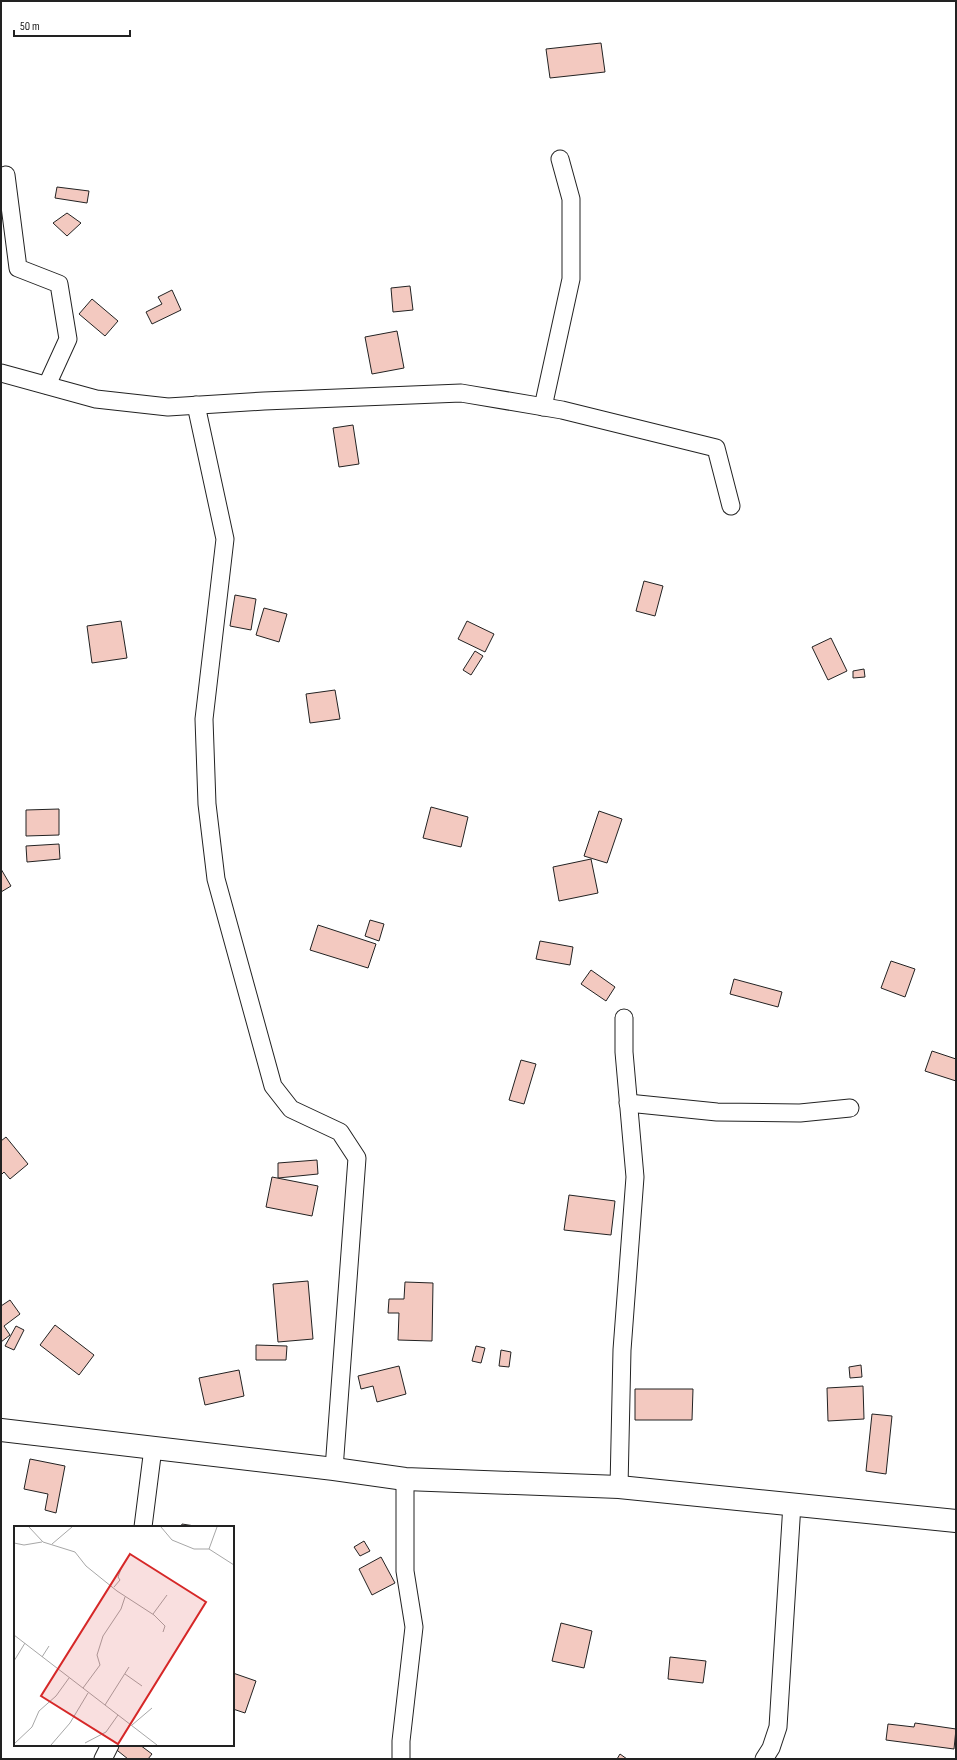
<svg xmlns="http://www.w3.org/2000/svg" width="957" height="1760" viewBox="0 0 957 1760" font-family="'Sofia Sans Condensed',sans-serif">
	<style>
		.building { fill: #f3c9c0; stroke: #222 }
		.lines { fill: none; stroke-linecap: round; stroke-linejoin: round }
		.minor-casing { stroke: #222; stroke-width: 19 }
		.major-casing { stroke: #222; stroke-width: 24 }
		.minor { stroke: #fff; stroke-width: 17 }
		.major { stroke: #fff; stroke-width: 22 }
		.inset-road { fill: none; stroke: #a7a7a7; stroke-width: 1 }
		.view { fill: #d62828; fill-opacity: 0.15; stroke: #d62828; stroke-width: 2 }
		.inset-edge { fill: none; stroke: #222; stroke-width: 2 }
	</style>
	<rect width="100%" height="100%" fill="#fff"/>
	<!-- building -->
	<g class="building">
		<polygon points="601,43 605,72 550,78 546,49"/>
		<polygon points="57,187 89,191 87,203 55,198"/>
		<polygon points="67,213 81,223 67,236 53,223"/>
		<polygon points="410,286 413,310 393,312 391,288"/>
		<polygon points="172,290 181,310 152,324 146,312 162,304 158,297"/>
		<polygon points="92,299 118,321 105,336 79,314"/>
		<polygon points="397,331 404,368 372,374 365,337"/>
		<polygon points="353,425 359,464 339,467 333,428"/>
		<polygon points="644,581 663,586 655,616 636,611"/>
		<polygon points="235,595 256,599 251,630 230,626"/>
		<polygon points="264,608 287,614 279,642 256,635"/>
		<polygon points="121,621 127,658 92,663 87,626"/>
		<polygon points="467,621 494,634 485,652 458,639"/>
		<polygon points="831,638 847,671 828,680 812,647"/>
		<polygon points="475,651 483,656 471,675 463,670"/>
		<polygon points="864,669 865,677 853,678 853,671"/>
		<polygon points="335,690 340,719 310,723 306,694"/>
		<polygon points="431,807 468,817 461,847 423,838"/>
		<polygon points="59,809 59,835 26,836 26,810"/>
		<polygon points="599,811 622,819 607,863 584,856"/>
		<polygon points="59,844 60,859 27,862 26,846"/>
		<polygon points="591,859 598,893 559,901 553,867"/>
		<polygon points="1,869 11,886 1,892"/>
		<polygon points="370,920 384,924 379,941 365,936"/>
		<polygon points="318,925 376,944 368,968 310,950"/>
		<polygon points="540,941 573,947 570,965 536,959"/>
		<polygon points="891,961 915,969 905,997 881,988"/>
		<polygon points="591,970 615,987 606,1001 581,984"/>
		<polygon points="734,979 782,992 778,1007 730,994"/>
		<polygon points="932,1051 956,1059 956,1081 925,1071"/>
		<polygon points="521,1060 536,1064 524,1104 509,1100"/>
		<polygon points="6,1137 28,1164 10,1179 4,1172 1,1175 1,1141"/>
		<polygon points="317,1160 318,1174 278,1178 278,1163"/>
		<polygon points="272,1177 318,1186 312,1216 266,1207"/>
		<polygon points="569,1195 615,1201 611,1235 564,1230"/>
		<polygon points="308,1281 313,1339 278,1342 273,1284"/>
		<polygon points="405,1282 433,1283 432,1341 398,1340 399,1313 388,1313 389,1299 404,1299"/>
		<polygon points="10,1300 20,1314 4,1326 10,1335 1,1342 1,1306"/>
		<polygon points="55,1325 94,1355 79,1375 40,1345"/>
		<polygon points="16,1326 24,1330 14,1350 5,1346"/>
		<polygon points="256,1345 287,1346 286,1360 256,1360"/>
		<polygon points="476,1346 485,1348 481,1363 472,1361"/>
		<polygon points="501,1350 511,1352 509,1367 499,1366"/>
		<polygon points="861,1365 862,1377 850,1378 849,1367"/>
		<polygon points="399,1366 406,1394 377,1402 373,1386 361,1389 358,1376"/>
		<polygon points="239,1370 244,1396 205,1405 199,1378"/>
		<polygon points="863,1386 864,1419 828,1421 827,1388"/>
		<polygon points="635,1389 693,1389 692,1420 635,1420"/>
		<polygon points="872,1414 892,1416 886,1474 866,1471"/>
		<polygon points="30,1459 65,1466 56,1513 45,1510 48,1494 24,1489"/>
		<polygon points="182,1524 201,1527 181,1527"/>
		<polygon points="364,1541 370,1551 360,1556 354,1547"/>
		<polygon points="381,1557 395,1583 372,1595 359,1569"/>
		<polygon points="561,1623 592,1631 584,1668 552,1661"/>
		<polygon points="670,1657 706,1661 703,1683 668,1679"/>
		<polygon points="233,1673 256,1681 245,1713 233,1709"/>
		<polygon points="915,1723 956,1729 954,1749 886,1740 888,1724 914,1727"/>
		<polygon points="114,1745 140,1745 152,1754 148,1759 128,1759 113,1747"/>
		<polygon points="620,1754 627,1759 617,1759"/>
	</g>
	<g class="lines">
		<!-- minor casing -->
		<g class="minor-casing">
			<g id="minor">
				<polyline points="6,175 18,268 59,284 68,339 47,385"/>
				<polyline points="1,373 96,399 168,407 264,401 461,393 562,410 716,448 731,506"/>
				<polyline points="196,405 225,539 204,719 207,804 216,879 273,1086 291,1109 340,1132 357,1158 334,1469"/>
				<polyline points="543,407 571,279 571,199 560,159"/>
				<polyline points="628,1103 717,1112 800,1113 850,1108"/>
				<polyline points="619,1487 622,1350 635,1177 624,1052 624,1018"/>
				<polyline points="143,1527 153,1448"/>
				<polyline points="103,1759 110,1745"/>
				<polyline points="401,1759 401,1741 414,1627 405,1571 405,1479"/>
				<polyline points="764,1759 771,1748 778,1727 792,1504"/>
			</g>
		</g>
		<!-- major casing -->
		<g class="major-casing">
			<polyline id="major" points="1,1430 334,1469 405,1479 619,1487 956,1521"/>
		</g>
		<!-- minor -->
		<use href="#minor" class="minor"/>
		<!-- major -->
		<use href="#major" class="major"/>
	</g>
	<!-- overview -->
	<g transform="translate(14 1526)">
		<rect width="220" height="220" fill="#fff"/>
		<path class="inset-road" d="M 15,1 L 29,16 L 61,26 L 72,40 L 103,65 L 140,89 L 151,100 L 149,106M 147,1 L 158,14 L 180,23 L 195,23M 203,1 L 195,23 L 220,39M 0,17 L 10,19 L 28,16M 38,18 L 58,1M 100,61 L 106,54 L 104,51 L 107,43M 139,88 L 153,69M 0,109 L 143,219M 28,131 L 35,120M 0,135 L 11,117M 111,148 L 128,160M 69,162 L 86,139 L 83,129 L 89,110 L 107,83 L 111,71M 91,179 L 115,141M 118,199 L 138,182M 71,217 L 92,206 L 104,189M 0,218 L 18,201 L 25,185 L 42,170 L 55,152M 37,219 L 56,197 L 74,167"/>
		<path class="view" d="M 116,28 L 192,76 L 104,218 L 27,170 Z"/>
		<rect width="220" height="220" class="inset-edge"/>
	</g>
	<!-- border -->
	<rect width="957" height="1760" fill="none" stroke="#222222" stroke-width="4"/>
	<!-- scale -->
	<path d="M14 30v6h116v-6" fill="none" stroke="#222222" stroke-width="2"/>
	<text x="20" y="30" font-size="12" fill="#222222" stroke="#ffffff" stroke-width="3" paint-order="stroke">50 m</text>
</svg>
